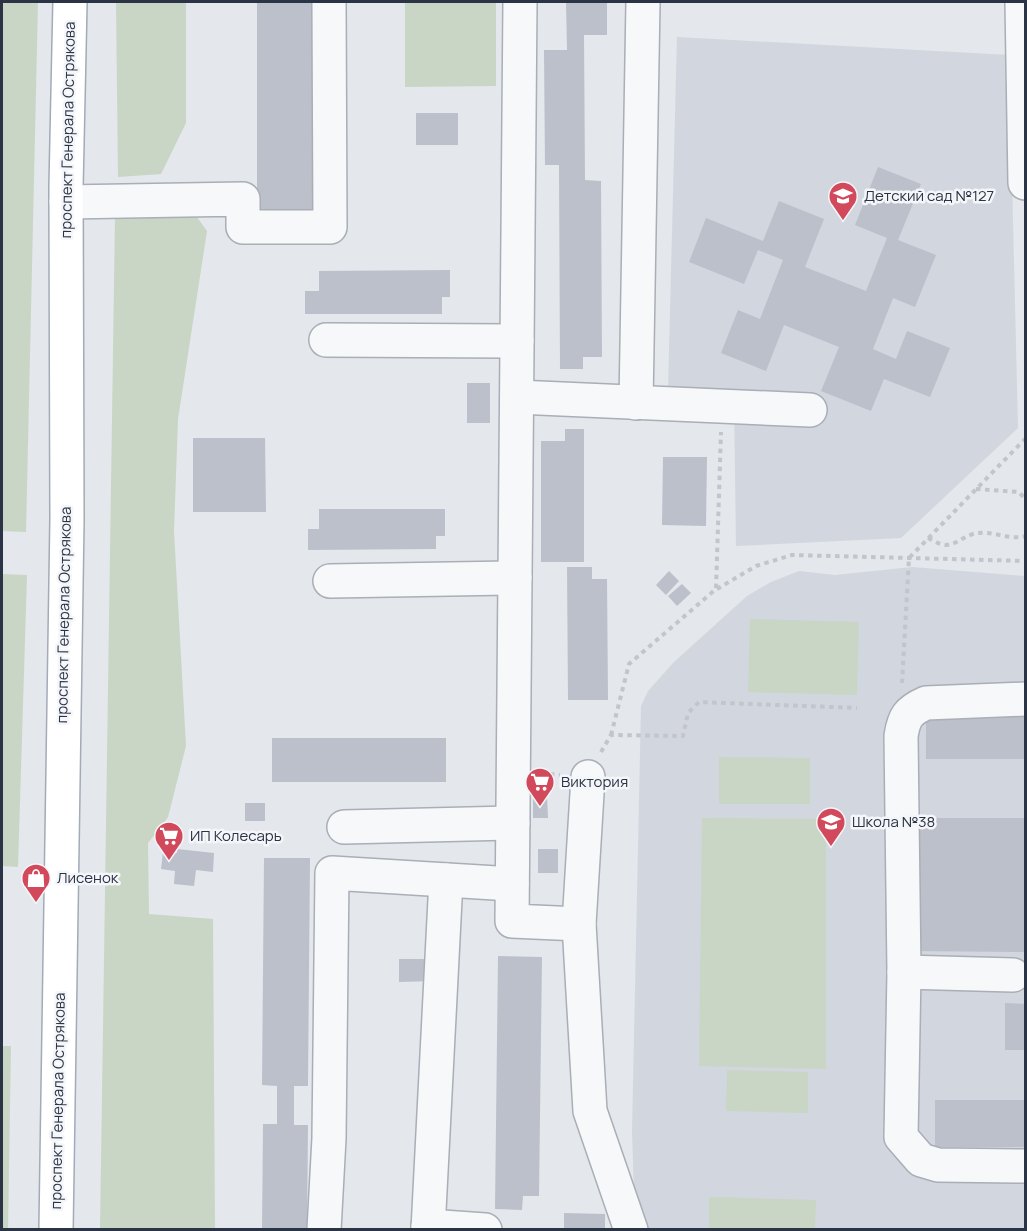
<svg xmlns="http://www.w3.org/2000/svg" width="1027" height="1231" viewBox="0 0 1027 1231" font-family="Manrope,sans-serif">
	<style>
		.built { fill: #d2d6de }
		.green { fill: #c9d6c5 }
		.building { fill: #bbc0ca }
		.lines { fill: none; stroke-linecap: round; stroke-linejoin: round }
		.minor-casing { stroke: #a9aeb7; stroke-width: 36 }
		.major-casing { stroke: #a3abb8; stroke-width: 36 }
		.path { stroke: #c2c5cb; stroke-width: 4; stroke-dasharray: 4.5 4.5; stroke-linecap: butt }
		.minor { stroke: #f7f8fa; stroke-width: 33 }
		.major { stroke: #fff; stroke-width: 33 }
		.labels { text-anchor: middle; stroke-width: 5; stroke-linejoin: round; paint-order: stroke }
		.street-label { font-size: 15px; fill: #2b3445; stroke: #f4f6f9 }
		.poi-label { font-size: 15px; fill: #2b3445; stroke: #f4f6f9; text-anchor: start }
	</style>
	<rect width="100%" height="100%" fill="#e4e7ec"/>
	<!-- built -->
	<g class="built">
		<polygon points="677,37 1009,55 1018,428 901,538 736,546 734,397 668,390"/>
		<polygon points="912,567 1025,576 1025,1229 646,1229 634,1192 632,1131 641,706 648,691 674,662 747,596 771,582 799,571 835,575"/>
	</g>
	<!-- green -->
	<g class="green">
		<polygon points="2,2 38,2 26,532 2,531"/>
		<polygon points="116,2 186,2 186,123 161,174 118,177"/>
		<polygon points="405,2 496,2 496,86 405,87"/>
		<polygon points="194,213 207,231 178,419 174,531 186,746 168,817 148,843 149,914 213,919 215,1229 100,1230 115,216"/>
		<polygon points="2,574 27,575 18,867 2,866"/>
		<polygon points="750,619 859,622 857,695 748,692"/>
		<polygon points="719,757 810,758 810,804 719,804"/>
		<polygon points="702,818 826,819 826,1069 699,1066"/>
		<polygon points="2,1046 11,1046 8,1230 2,1229"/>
		<polygon points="727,1070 808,1072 808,1113 726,1111"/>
		<polygon points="709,1197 816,1200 815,1229 709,1229"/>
	</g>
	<!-- building -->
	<g class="building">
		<polygon points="257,2 313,2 314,216 257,216"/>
		<polygon points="566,2 607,2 607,35 584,35 585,180 601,181 602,357 583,357 583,369 560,369 559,165 545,165 544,50 567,50"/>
		<rect x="416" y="113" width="42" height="32"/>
		<polygon points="878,167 921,184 898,240 936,255 915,307 893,298 873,349 896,359 907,331 950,348 930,397 884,379 871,411 821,391 839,347 784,325 766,371 721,353 738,310 760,319 783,260 758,250 744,284 689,262 706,218 763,241 779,201 824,219 805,267 866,291 887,238 855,225"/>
		<polygon points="450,270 450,297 442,297 442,314 305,314 305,291 319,291 319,271"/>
		<rect x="467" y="383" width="23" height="40"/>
		<polygon points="565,429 584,429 584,562 541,562 541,441 565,441"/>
		<polygon points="193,438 265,438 266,512 193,512"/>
		<polygon points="663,457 707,457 706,526 662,525"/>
		<polygon points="319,509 445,509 445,536 436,536 436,549 308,550 308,529 319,529"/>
		<polygon points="567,567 592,567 592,579 607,579 608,700 568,700"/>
		<polygon points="669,571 679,581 666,595 656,585"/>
		<polygon points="682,584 691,593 677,606 668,596"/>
		<rect x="926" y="712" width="100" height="47"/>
		<rect x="272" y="738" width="174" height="44"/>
		<polygon points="533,796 547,796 548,818 533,818"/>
		<rect x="245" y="803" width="20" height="18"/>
		<polygon points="908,818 1026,818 1026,952 908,951"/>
		<polygon points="177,849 214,853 213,872 196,870 194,886 174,884 175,871 161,869 163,852 177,853"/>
		<rect x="538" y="849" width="20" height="24"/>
		<polygon points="264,858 310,858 308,1086 294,1086 294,1125 308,1125 307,1230 262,1230 263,1124 277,1124 277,1086 262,1085"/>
		<polygon points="498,956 542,957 539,1196 523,1196 522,1210 495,1209"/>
		<polygon points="399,959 434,959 434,981 399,982"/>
		<polygon points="1005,1003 1026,1004 1026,1050 1005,1050"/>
		<rect x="935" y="1100" width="91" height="47"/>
		<polygon points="564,1213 605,1214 605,1230 564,1230"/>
	</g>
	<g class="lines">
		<!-- minor casing -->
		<g class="minor-casing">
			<g id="minor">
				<polyline points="520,2 512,921 579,924"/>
				<polyline points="1022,2 1025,183"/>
				<polyline points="66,202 243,199 243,227 330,227 329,2"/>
				<polyline points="326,340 517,341"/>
				<polyline points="517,397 810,410"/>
				<polyline points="636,403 643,2"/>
				<polyline points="330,581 515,578"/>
				<polyline points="588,777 579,924 590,1111 631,1230"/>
				<polyline points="344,827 513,823"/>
				<path d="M 904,972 L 901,736 C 904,717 908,711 926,703 L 1026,699"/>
				<polyline points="1013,975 904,972 901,1137 921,1160 938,1165 1026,1166"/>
				<polyline points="428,1226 485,1230"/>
				<polyline points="324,1230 329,1138 332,873 512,884"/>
				<polyline points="428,1230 446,880"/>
			</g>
		</g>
		<!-- major casing -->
		<g class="major-casing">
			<polyline id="major" points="56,1230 67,519 66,187 70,2"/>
		</g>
		<!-- path -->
		<g class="path">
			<polyline points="976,489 1019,492 1026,500"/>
			<path d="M 928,538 C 934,541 940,545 946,545 C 957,544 963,537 973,534 C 991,529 1008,541 1026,536"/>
			<polyline points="717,589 756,566 792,555 1026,561"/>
			<polyline points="902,683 909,558 1026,438"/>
			<polyline points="611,735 629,664 716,589 721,432"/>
			<polyline points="601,752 611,735 683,736 688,713 699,702 857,708"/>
			<polyline points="541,773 560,775"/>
		</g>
		<!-- minor -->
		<use href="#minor" class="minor"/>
		<!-- major -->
		<use href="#major" class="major"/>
	</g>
	<!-- icons -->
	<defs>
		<g id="school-pin" transform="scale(1.5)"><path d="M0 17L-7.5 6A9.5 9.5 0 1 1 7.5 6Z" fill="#d1495b" stroke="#f4f6f9"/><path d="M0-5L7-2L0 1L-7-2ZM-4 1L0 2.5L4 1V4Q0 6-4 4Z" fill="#fff"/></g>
		<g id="supermarket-pin" transform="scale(1.5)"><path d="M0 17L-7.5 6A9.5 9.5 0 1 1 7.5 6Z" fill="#d1495b" stroke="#f4f6f9"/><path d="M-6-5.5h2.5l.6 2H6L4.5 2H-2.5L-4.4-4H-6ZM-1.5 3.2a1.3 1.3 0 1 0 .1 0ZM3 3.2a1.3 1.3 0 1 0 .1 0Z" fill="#fff"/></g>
		<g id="shop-pin" transform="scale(1.5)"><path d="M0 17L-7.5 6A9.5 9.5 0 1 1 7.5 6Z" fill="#d1495b" stroke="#f4f6f9"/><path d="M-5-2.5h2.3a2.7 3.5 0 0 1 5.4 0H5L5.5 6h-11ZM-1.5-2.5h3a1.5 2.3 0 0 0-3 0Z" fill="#fff"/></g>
	</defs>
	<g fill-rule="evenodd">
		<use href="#school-pin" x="843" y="196"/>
		<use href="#supermarket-pin" x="540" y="782"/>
		<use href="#school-pin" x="831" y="822"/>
		<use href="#supermarket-pin" x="169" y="836"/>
		<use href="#shop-pin" x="36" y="878"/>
	</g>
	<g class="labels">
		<!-- street labels -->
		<g class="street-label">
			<text transform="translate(68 130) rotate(-89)" y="5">проспект Генерала Острякова</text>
			<text transform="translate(64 615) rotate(-89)" y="5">проспект Генерала Острякова</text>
			<text transform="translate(58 1101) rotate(-89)" y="5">проспект Генерала Острякова</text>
		</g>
		<!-- poi labels -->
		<g class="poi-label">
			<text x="864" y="201">Детский сад №127</text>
			<text x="561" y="787">Виктория</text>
			<text x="852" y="827">Школа №38</text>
			<text x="190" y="841">ИП Колесарь</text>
			<text x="57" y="883">Лисенок</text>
		</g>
	</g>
	<!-- border -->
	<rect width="1027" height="1231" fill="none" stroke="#2b3445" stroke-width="6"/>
</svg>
